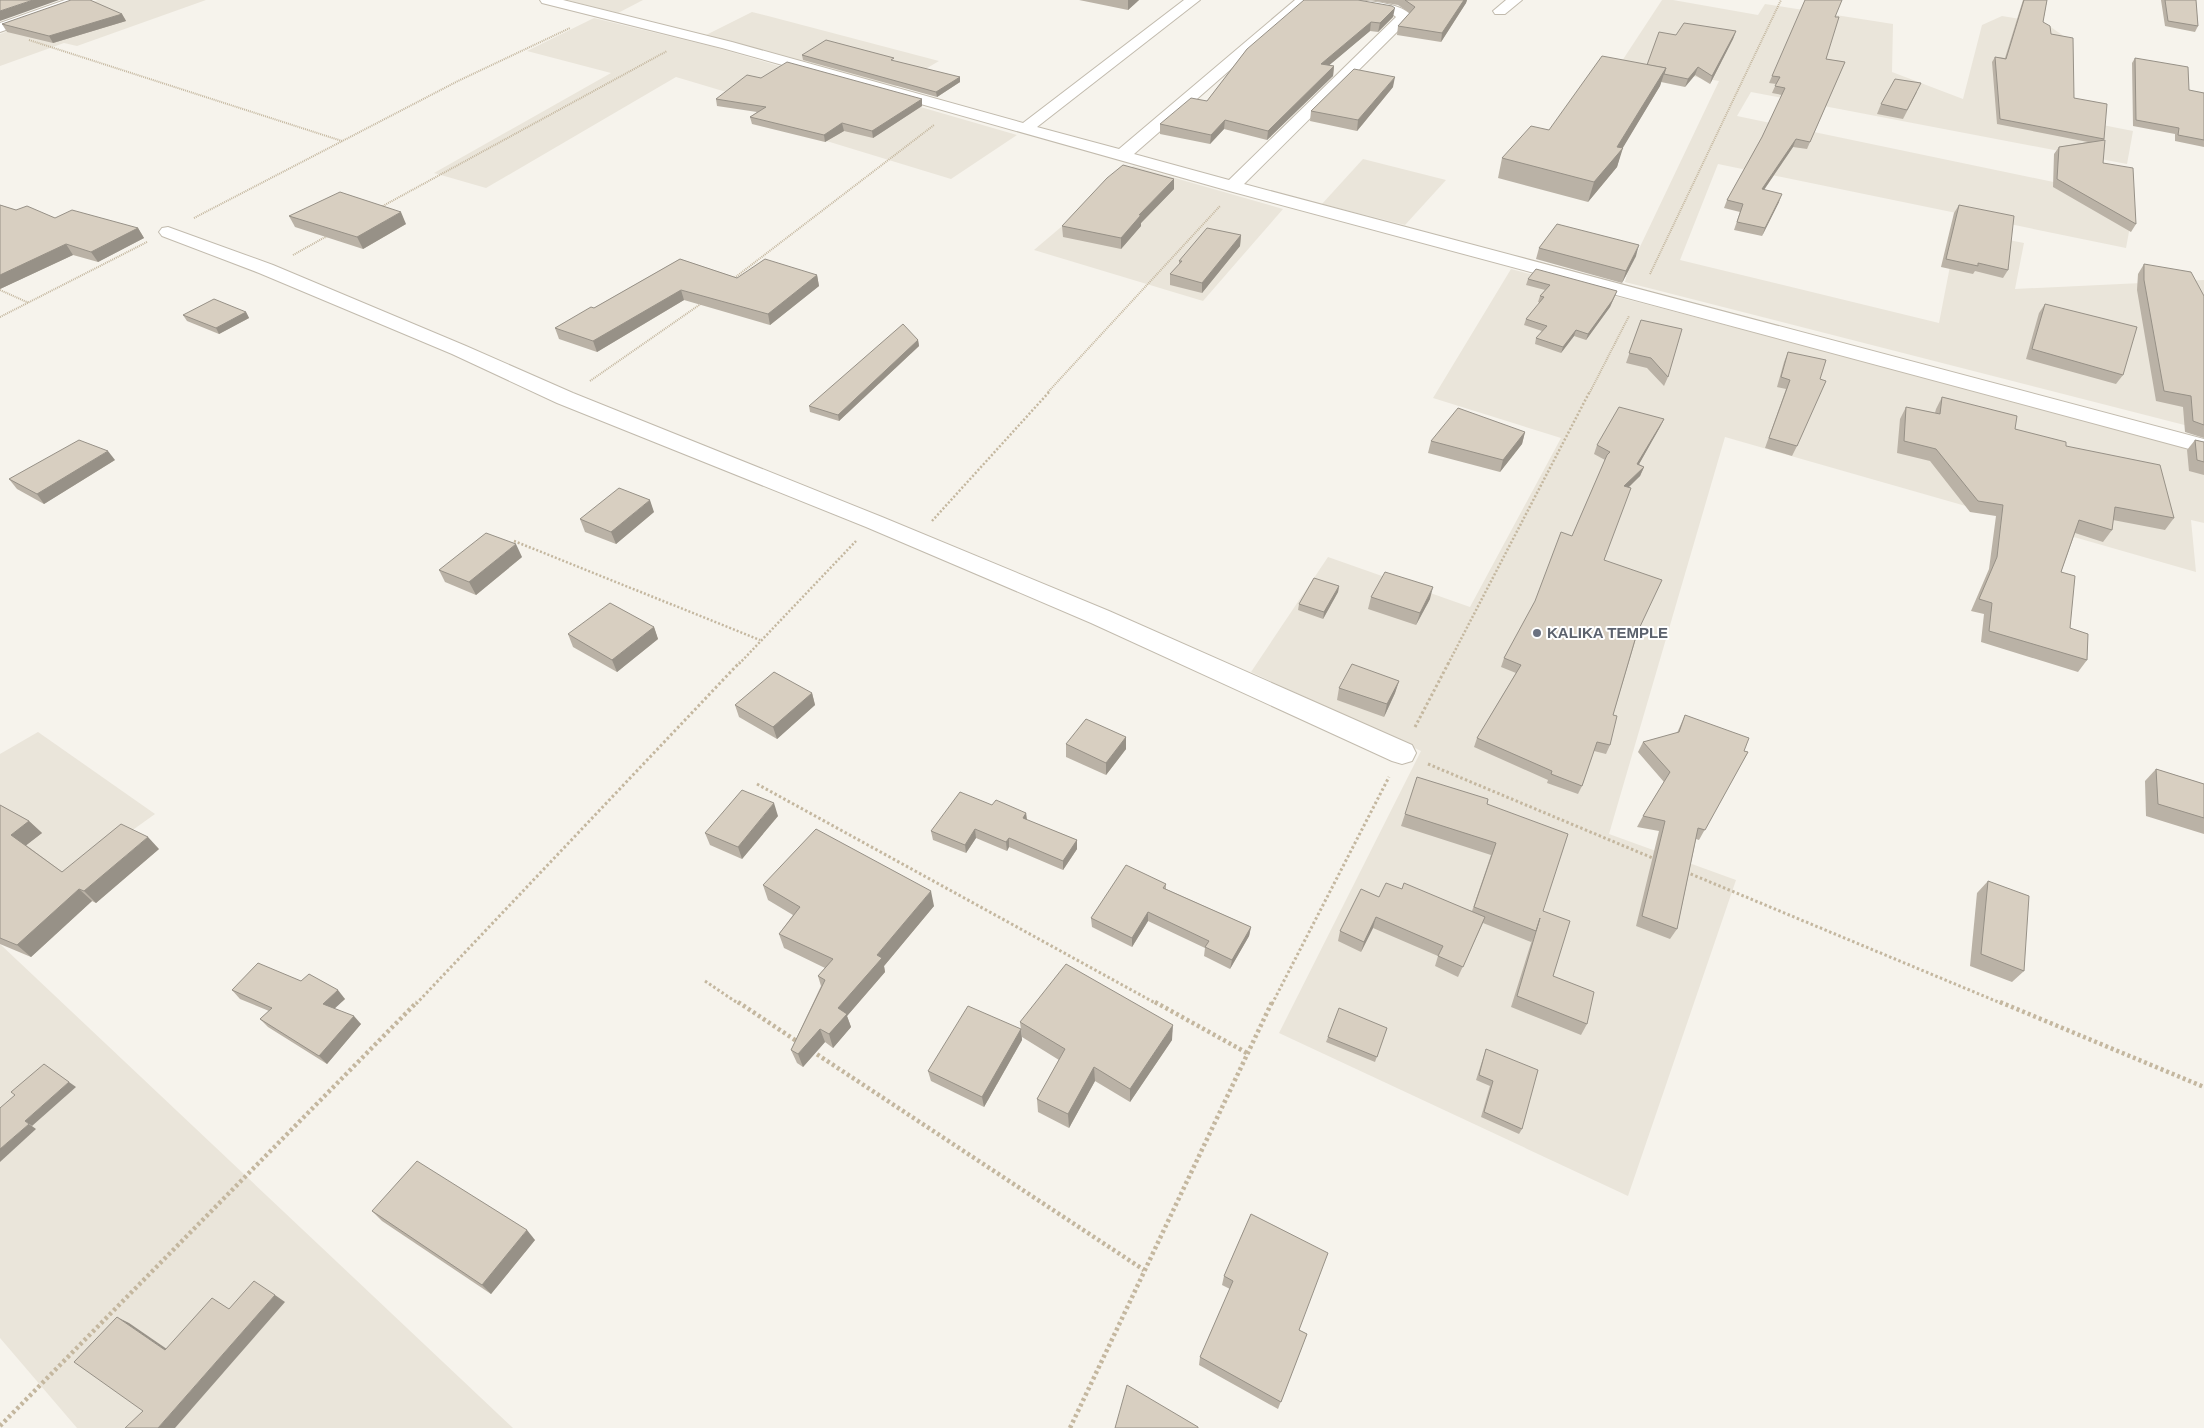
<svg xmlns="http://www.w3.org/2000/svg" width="2204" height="1428" viewBox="0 0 2204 1428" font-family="Helvetica,sans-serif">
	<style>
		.residential { fill: #eae5da }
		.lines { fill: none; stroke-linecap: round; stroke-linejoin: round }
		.street-casing { stroke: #c2bbae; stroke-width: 2 }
		.path-far3 { stroke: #c4b79f; stroke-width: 2; stroke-dasharray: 1 1; stroke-linecap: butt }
		.path-far2 { stroke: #c4b79f; stroke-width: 2.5; stroke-dasharray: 2 2; stroke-linecap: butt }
		.path-far1 { stroke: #c4b79f; stroke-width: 3; stroke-dasharray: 2.5 2.5; stroke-linecap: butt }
		.path { stroke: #c4b79f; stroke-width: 4.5; stroke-dasharray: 3 3; stroke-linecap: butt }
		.street { fill: #fff; fill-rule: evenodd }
		.wall { fill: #bab2a6 }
		.shaded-wall { fill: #979187 }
		.building { fill: #d8cfc1; stroke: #979187 }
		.worship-dot { fill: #6b7280; stroke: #fff; stroke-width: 2 }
		.labels { text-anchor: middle; stroke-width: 4; stroke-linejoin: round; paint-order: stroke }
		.worship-label { font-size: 15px; font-weight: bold; fill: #5b616d; stroke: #fff; text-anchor: start }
	</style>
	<rect width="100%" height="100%" fill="#f6f3ec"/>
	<!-- residential -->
	<g class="residential">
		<polygon points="98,0 206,0 77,46 64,43 0,66 0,34"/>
		<polygon points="566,0 643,0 618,13"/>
		<polygon points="1662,0 1673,0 1758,15 1765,4 1893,24 1892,72 1963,99 1982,25 2002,16 2045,23 2068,39 2052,115 2133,131 2127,164 1751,92 1737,116 2135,199 2126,248 1718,164 1680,260 1939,323 1957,230 2024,243 2015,289 2204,280 2204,430 1625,282 1627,274 1719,81 1620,64"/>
		<polygon points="752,12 768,16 939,61 890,90 706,35"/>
		<polygon points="594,18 714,47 1017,135 951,179 820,139 841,126 676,77 486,188 434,173 611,73 527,51"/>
		<polygon points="1363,159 1446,180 1405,225 1322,204"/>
		<polygon points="1133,166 1283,209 1203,301 1034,250"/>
		<polygon points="1511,269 2204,450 2204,523 2191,520 2196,572 1725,437 1609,834 1736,880 1628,1196 1279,1033 1421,751 1251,672 1328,557 1470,607 1561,438 1433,398"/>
		<polygon points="38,732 155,814 0,925 0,754"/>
		<polygon points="0,944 513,1428 77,1428 0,1338"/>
	</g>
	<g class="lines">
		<!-- street casing -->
		<g class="street-casing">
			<g id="street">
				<polygon points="65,0 85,0 83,3 0,32 0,23"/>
				<path d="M 540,0 L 563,0 L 732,42 L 1023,123 L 1184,0 L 1200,0 L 1037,127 L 1119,149 L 1295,0 L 1310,0 L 1134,154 L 1229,180 L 1396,17 L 1391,13 L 1336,3 L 1334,0 C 1354,0 1399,0 1412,16 L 1410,19 L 1244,184 L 2204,439 L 2204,453 L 1233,192 L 722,48 L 542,3 Z"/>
				<polygon points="1506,0 1522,0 1505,14 1495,14 1493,11"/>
				<polygon points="168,227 273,265 466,346 573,393 882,517 1109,611 1412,745 1416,753 1412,761 1402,764 1392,761 1091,623 866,527 557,403 452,354 259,273 162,236 159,232 162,228"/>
			</g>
		</g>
		<!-- path-far3 -->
		<g class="path-far3">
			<polyline points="29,40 342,141"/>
			<polyline points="381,207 667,51"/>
			<polyline points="194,218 458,81 570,28"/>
			<polyline points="293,255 329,235"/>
			<polyline points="1650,274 1781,0"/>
			<polyline points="733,279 934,125"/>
			<polyline points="0,290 29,303"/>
			<polyline points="0,317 147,242"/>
			<polyline points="590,381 702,303"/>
			<polyline points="1048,392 1220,206"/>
			<polyline points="1590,392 1629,316"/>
		</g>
		<!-- path-far2 -->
		<g class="path-far2">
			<polyline points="932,521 1050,391"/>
			<polyline points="514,541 760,640"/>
			<polyline points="739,664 856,541"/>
			<polyline points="1448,664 1590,391"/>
		</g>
		<!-- path-far1 -->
		<g class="path-far1">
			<polyline points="1415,727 1449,662"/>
			<polyline points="1428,764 1655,859"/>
			<polyline points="757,784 1157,1004"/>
			<polyline points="1686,872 2003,1004"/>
			<polyline points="705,981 739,1004"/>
			<polyline points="416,1004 740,662"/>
			<polyline points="1272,1004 1389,777"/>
		</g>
		<!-- path -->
		<g class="path">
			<polyline points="738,1002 798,1042"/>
			<polyline points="1155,1002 1247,1053"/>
			<polyline points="2000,1002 2204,1087"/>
			<polyline points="812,1051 1144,1270"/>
			<polyline points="0,1426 417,1002"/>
			<polyline points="1070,1428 1272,1002"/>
		</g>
		<!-- street -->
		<use href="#street" class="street"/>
	</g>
	<!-- wall -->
	<g class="wall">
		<polygon points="1079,0 1139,0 1128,10"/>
		<polygon points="1370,0 1467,0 1466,3 1441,42 1397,35 1398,26 1410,13 1398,5"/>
		<polygon points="2023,0 2047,0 2043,22 2051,34 2074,98 2104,139 2103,163 2136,224 2131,232 2053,187 2054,154 2059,147 2088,142 1997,124 1992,62 1995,57 2005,58"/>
		<polygon points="2161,0 2196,0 2198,26 2195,32 2165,26"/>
		<polygon points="122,14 126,21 53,43 7,32 2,24"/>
		<polygon points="1393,17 1378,32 1370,31 1329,65 1334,66 1333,76 1267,140 1224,129 1210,144 1160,134 1160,124 1207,101 1247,49"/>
		<polygon points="1835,17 1826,59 1845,62 1807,149 1793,147 1764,190 1779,202 1762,236 1734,230 1740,212 1724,208 1727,200 1762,137 1782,95 1772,93 1776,84 1769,83 1772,76"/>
		<polygon points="1736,31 1733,39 1710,84 1695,75 1685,87 1661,82 1660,86 1622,148 1617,167 1588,202 1498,178 1502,158 1549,130 1647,65 1676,35"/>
		<polygon points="802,55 960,77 960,82 937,97 803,60"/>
		<polygon points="2135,58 2189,90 2204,93 2204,147 2175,141 2175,134 2133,126 2132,63"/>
		<polygon points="761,78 922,99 922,106 873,138 844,131 825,142 752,124 750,117 757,112 717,106 716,99"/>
		<polygon points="1393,87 1357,131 1310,121 1311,111"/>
		<polygon points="1917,92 1903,119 1877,114 1881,104"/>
		<polygon points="1174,179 1174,189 1141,223 1141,226 1121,249 1063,237 1062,226"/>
		<polygon points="0,205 16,210 55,218 138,228 144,238 98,262 73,255 0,289"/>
		<polygon points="1959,205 2008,270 2003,278 1975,271 1973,274 1941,267 1954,213"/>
		<polygon points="289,216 406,224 363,249 295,227"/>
		<polygon points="1241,235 1240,246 1202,293 1170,285 1170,274 1179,265 1179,261"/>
		<polygon points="1539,248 1636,256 1622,283 1536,259"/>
		<polygon points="680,259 737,278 817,275 819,286 770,325 684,300 597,352 559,339 555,328 594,308"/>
		<polygon points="2144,264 2204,296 2204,438 2185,432 2183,407 2156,401 2137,290 2138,274"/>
		<polygon points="1528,279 1617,291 1610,307 1586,340 1574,336 1561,353 1535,344 1536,338 1542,331 1524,325 1526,319 1540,303 1538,302 1540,296 1545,290 1526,285"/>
		<polygon points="2045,304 2123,375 2116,384 2026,359 2039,313"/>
		<polygon points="246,312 249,318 219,334 187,321 183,315"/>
		<polygon points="1641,320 1668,377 1664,386 1647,368 1626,363"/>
		<polygon points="918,340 919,346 839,421 810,412 809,406"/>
		<polygon points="1788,352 1820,379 1797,446 1792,456 1765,448 1786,389 1777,387 1784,362"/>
		<polygon points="1942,397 2015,429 2066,446 2174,518 2165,530 2113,520 2112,530 2103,542 2075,533 2061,572 2070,628 2087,660 2078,672 1981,642 1984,614 1971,611 1989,569 1996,516 1970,512 1930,461 1897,453 1900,419 1906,407 1935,413 1936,409"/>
		<polygon points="1664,419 1660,427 1639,464 1644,467 1640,476 1628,487 1604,560 1637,635 1613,715 1610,745 1606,754 1594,751 1582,786 1578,794 1547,783 1548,780 1474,747 1477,738 1516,673 1501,667 1504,658 1572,536 1605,460 1594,454 1597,445"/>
		<polygon points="1525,432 1522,444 1500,472 1428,453 1431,441"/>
		<polygon points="2195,440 2204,442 2204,475 2189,471 2187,450"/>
		<polygon points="115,460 44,504 17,489 9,479"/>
		<polygon points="654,512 616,544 585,532 580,519"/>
		<polygon points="522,557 476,595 445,582 439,570"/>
		<polygon points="1339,586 1338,592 1323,619 1298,610 1299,604"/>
		<polygon points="1371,597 1430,599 1416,625 1368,609"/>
		<polygon points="654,627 658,639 617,672 573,647 568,634"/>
		<polygon points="1399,681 1395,693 1384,717 1337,700 1339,688"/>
		<polygon points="812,693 815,705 777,739 739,717 735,705"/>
		<polygon points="1685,715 1744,751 1748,752 1699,840 1696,839 1677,929 1670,939 1636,926 1659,831 1637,827 1643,816 1664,782 1638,752 1643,742 1677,733"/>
		<polygon points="1126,737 1126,749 1106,775 1066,757 1066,744"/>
		<polygon points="2156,769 2204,784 2204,834 2146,816 2145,781"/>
		<polygon points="1487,804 1543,911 1553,976 1587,1024 1581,1035 1511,1007 1532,940 1531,942 1483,923 1458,977 1435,966 1438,956 1373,928 1361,952 1338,941 1340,931 1379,897 1402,889 1472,911 1491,855 1401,826 1405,814"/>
		<polygon points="0,805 29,821 42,833 26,845 62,872 159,849 96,903 92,901 31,957 0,944"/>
		<polygon points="992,805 1026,813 1027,820 1077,840 1077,849 1063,870 1009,847 1007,851 976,838 966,853 933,840 931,831"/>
		<polygon points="778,816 742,859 710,845 705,833"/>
		<polygon points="1988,881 2024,971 2012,982 1970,966 1977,893"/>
		<polygon points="1166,884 1166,889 1251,927 1249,936 1230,969 1204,956 1205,948 1148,921 1132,947 1092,927 1091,918"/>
		<polygon points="763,885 934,906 884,966 885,972 847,1016 851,1027 833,1048 825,1042 803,1067 797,1063 791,1050 821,986 818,976 825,968 784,948 779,934 793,915 768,900"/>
		<polygon points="301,981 345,999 334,1008 361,1024 327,1064 268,1027 260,1019 269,1011 240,999 232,990"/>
		<polygon points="1020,1022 1172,1040 1130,1102 1095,1081 1069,1128 1038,1112 1037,1099 1059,1060 1022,1037"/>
		<polygon points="1387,1028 1375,1062 1326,1042 1328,1037"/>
		<polygon points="1021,1029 1022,1040 984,1107 931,1081 928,1071"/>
		<polygon points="1486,1049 1522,1129 1519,1134 1481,1117 1490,1086 1476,1080 1484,1055"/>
		<polygon points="372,1211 535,1240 491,1294 382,1221"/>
		<polygon points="1251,1214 1299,1330 1307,1334 1278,1409 1199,1365 1200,1357 1230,1289 1222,1285 1224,1276"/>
	</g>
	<!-- shaded-wall -->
	<g class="shaded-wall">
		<polygon points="33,0 59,0 0,21 0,11"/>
		<polygon points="1128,0 1139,0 1128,10"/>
		<polygon points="1464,0 1467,0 1466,3 1441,42 1442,33"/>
		<polygon points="1395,8 1393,17 1378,32 1380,23"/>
		<polygon points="122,14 126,21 53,43 49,36"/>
		<polygon points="1371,22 1370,31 1320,73 1321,64"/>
		<polygon points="1736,31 1733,39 1710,84 1712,76"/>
		<polygon points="1334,66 1333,76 1267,140 1268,131"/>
		<polygon points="1698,67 1695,75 1685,87 1688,79"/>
		<polygon points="1666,68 1660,86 1621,151 1623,148 1617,167 1588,202 1594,182 1617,147"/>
		<polygon points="960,77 960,82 937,97 936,92"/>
		<polygon points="1395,77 1393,87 1357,131 1358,120"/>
		<polygon points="922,99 922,106 873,138 872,131"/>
		<polygon points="1225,120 1224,129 1210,144 1211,135"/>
		<polygon points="842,123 844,131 825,142 824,135"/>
		<polygon points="1796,139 1793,147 1759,197 1762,189"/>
		<polygon points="1174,179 1174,189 1141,223 1141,226 1121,249 1121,238 1139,215"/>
		<polygon points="1782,194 1779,202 1762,236 1765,228"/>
		<polygon points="401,212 406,224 363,249 357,237"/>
		<polygon points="138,228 144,238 98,262 91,252"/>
		<polygon points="1241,235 1240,246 1202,293 1202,283"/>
		<polygon points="66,244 73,255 0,289 0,275"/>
		<polygon points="1639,245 1636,256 1622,283 1626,271"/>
		<polygon points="817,275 819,286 770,325 768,314"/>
		<polygon points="681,290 684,300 597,352 593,341"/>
		<polygon points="1617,291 1610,307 1586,340 1588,334"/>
		<polygon points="246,312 249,318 219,334 216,328"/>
		<polygon points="1576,330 1574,336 1561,353 1563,347"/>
		<polygon points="918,340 919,346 839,421 838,415"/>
		<polygon points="1664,419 1660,427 1634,473 1637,464"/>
		<polygon points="1525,432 1522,444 1500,472 1503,460"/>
		<polygon points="108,451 115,460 44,504 37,494"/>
		<polygon points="1644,467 1640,476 1621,495 1624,486"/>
		<polygon points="650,500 654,512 616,544 611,532"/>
		<polygon points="516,544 522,557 476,595 469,582"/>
		<polygon points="1339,586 1338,592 1323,619 1324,612"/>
		<polygon points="1433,587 1430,599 1416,625 1420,613"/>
		<polygon points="654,627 658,639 617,672 612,660"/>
		<polygon points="1399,681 1395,693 1384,717 1387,704"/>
		<polygon points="812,693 815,705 777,739 773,727"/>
		<polygon points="1126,737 1126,749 1106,775 1106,763"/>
		<polygon points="774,803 778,816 742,859 738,847"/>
		<polygon points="1026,813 1027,822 1023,818"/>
		<polygon points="29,821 42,833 24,847 11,835"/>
		<polygon points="975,829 976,838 966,853 965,845"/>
		<polygon points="148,837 159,849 96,903 84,891"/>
		<polygon points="1009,838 1009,847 1007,851 1006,842"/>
		<polygon points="1077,840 1077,849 1063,870 1063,861"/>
		<polygon points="79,889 92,901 31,957 17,945"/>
		<polygon points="931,891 934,906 884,966 885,972 847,1016 851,1027 833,1048 829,1034 838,1008 877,955"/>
		<polygon points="1148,912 1148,921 1132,947 1132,938"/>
		<polygon points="1376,917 1373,928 1361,952 1364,942"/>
		<polygon points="1251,927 1249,936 1230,969 1232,960"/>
		<polygon points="338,990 345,999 331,1012 323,1004"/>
		<polygon points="354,1016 361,1024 327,1064 319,1056"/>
		<polygon points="1173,1025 1172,1040 1130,1102 1130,1089"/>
		<polygon points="820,1029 825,1042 803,1067 798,1054"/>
		<polygon points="1021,1029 1022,1040 984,1107 982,1097"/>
		<polygon points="1094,1067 1095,1081 1069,1128 1068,1114"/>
		<polygon points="69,1082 76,1087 32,1126 25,1121"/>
		<polygon points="29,1124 36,1129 0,1162 0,1149"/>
		<polygon points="527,1230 535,1240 491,1294 482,1285"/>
		<polygon points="275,1295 285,1302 175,1428 158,1428"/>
		<polygon points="117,1317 129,1323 177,1356 165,1350"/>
	</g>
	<!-- building -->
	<g class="building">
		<polygon points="0,0 33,0 0,11"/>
		<polygon points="71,0 90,0 122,14 49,36 2,24"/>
		<polygon points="1304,0 1358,0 1392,6 1395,8 1380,23 1371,22 1321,64 1334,66 1268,131 1225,120 1211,135 1160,124 1191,98 1207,101 1247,49"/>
		<polygon points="1405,0 1464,0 1442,33 1398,26 1415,7"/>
		<polygon points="1805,0 1842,0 1835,17 1839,17 1826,59 1845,62 1810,142 1796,139 1762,189 1782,194 1765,228 1737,222 1743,204 1727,200 1762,137 1785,88 1775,86 1780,77 1772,76"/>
		<polygon points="2024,0 2047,0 2043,22 2050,26 2051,34 2073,38 2074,98 2107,104 2104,139 2000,119 1995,57 2006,59"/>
		<polygon points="2165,0 2196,0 2198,26 2168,21"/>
		<polygon points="1684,23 1736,31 1712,76 1698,67 1688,79 1664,74 1666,68 1647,65 1659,32 1676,35"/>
		<polygon points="826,40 894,58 891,60 960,77 936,92 802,55"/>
		<polygon points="1602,56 1666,68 1617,147 1623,148 1594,182 1502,158 1531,126 1549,130"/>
		<polygon points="2135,58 2188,67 2189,90 2204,93 2204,140 2178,135 2179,128 2136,120"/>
		<polygon points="787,62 922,99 872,131 842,123 824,135 750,117 766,107 716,99 747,75 761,78"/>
		<polygon points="1354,69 1395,77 1358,120 1311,111"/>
		<polygon points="1895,79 1921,83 1907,110 1881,104"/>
		<polygon points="2105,140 2103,163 2133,168 2136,224 2057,179 2059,147"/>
		<polygon points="1123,165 1174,179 1139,215 1141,215 1121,238 1062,226 1107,178"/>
		<polygon points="340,192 401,212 357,237 289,216"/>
		<polygon points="0,205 16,210 27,206 55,218 72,210 138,228 91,252 66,244 0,275"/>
		<polygon points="1959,205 2014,216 2008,270 1978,263 1978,266 1946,259"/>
		<polygon points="1557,224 1639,245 1626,271 1539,248"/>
		<polygon points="1207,228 1241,235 1202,283 1170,274 1182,261 1179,261"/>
		<polygon points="680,259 737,278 765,259 817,275 768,314 681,290 593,341 555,328 591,307 594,308"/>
		<polygon points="2144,264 2191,272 2204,296 2204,425 2193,421 2191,396 2164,391 2144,280"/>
		<polygon points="1536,269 1617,291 1612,301 1588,334 1576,330 1563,347 1536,338 1547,326 1526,319 1544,297 1540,296 1550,285 1528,279"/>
		<polygon points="214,299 246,312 216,328 183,315"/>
		<polygon points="2045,304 2137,327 2123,375 2032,349"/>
		<polygon points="1641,320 1682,329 1668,377 1651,358 1629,353"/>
		<polygon points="903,324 918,340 838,415 809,406"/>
		<polygon points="1788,352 1826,360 1820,379 1826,381 1797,446 1769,438 1790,380 1781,377"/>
		<polygon points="1942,397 2017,416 2015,429 2066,442 2066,446 2160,465 2174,518 2115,507 2112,530 2079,520 2061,572 2075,576 2070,628 2088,634 2087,660 1989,631 1992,603 1979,599 1997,557 2003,505 1978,501 1936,449 1904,441 1906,407 1940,414"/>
		<polygon points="1619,407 1664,419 1637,464 1644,467 1624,486 1631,488 1604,560 1662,580 1637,633 1613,715 1617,716 1610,745 1597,742 1582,786 1551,774 1552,771 1477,738 1521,665 1504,658 1535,601 1561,532 1572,536 1607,455 1610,452 1597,445"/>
		<polygon points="1458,408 1525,432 1503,460 1431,441"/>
		<polygon points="79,440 108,451 37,494 9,479"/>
		<polygon points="2195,440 2204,442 2204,462 2197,460"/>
		<polygon points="619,488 650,500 611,532 580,519"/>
		<polygon points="486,533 516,544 469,582 439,570"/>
		<polygon points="1385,572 1433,587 1420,613 1371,597"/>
		<polygon points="1314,578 1339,586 1324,612 1299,604"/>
		<polygon points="610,603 654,627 612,660 568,634"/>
		<polygon points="1352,664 1399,681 1387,704 1339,688"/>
		<polygon points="774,672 812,693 773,727 735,705"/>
		<polygon points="1685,715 1749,738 1744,751 1748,752 1705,830 1698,828 1677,929 1642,916 1665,821 1643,816 1670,772 1643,742 1679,732"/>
		<polygon points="1086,719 1126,737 1106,763 1066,744"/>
		<polygon points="2156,769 2204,784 2204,818 2158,804"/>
		<polygon points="1417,777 1488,799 1487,804 1568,834 1543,911 1570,921 1553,976 1594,992 1587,1024 1517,996 1540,918 1536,931 1474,907 1496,843 1405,814"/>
		<polygon points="742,790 774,803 738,847 705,833"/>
		<polygon points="960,792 992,805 996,800 1026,813 1023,818 1077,840 1063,861 1009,838 1006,842 975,829 965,845 931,831"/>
		<polygon points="0,805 29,821 11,835 62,872 121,824 148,837 84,891 79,889 17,945 0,938"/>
		<polygon points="816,829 931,891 877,955 882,958 838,1008 847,1014 829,1034 820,1029 798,1054 791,1050 825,980 818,976 833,959 779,934 800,907 763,885"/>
		<polygon points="1126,865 1166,884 1163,888 1251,927 1232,960 1205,947 1209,941 1148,912 1132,938 1091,918"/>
		<polygon points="1988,881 2029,896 2024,971 1981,954"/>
		<polygon points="1386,883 1402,889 1404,883 1485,917 1463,967 1438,956 1443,946 1376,917 1364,942 1340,931 1361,889 1379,897"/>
		<polygon points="258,963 301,981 309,974 338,990 323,1004 354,1016 319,1056 260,1019 272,1008 232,990"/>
		<polygon points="1066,964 1173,1025 1130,1089 1094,1067 1068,1114 1037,1099 1065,1049 1020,1022"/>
		<polygon points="968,1006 1021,1029 982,1097 928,1071"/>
		<polygon points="1339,1008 1387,1028 1377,1057 1328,1037"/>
		<polygon points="1486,1049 1538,1070 1522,1129 1484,1112 1493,1081 1479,1075"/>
		<polygon points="44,1064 69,1082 25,1121 29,1124 0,1149 0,1108 15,1095 11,1092"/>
		<polygon points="417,1161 527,1230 482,1285 372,1211"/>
		<polygon points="1251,1214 1328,1253 1299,1330 1307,1334 1281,1402 1200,1357 1233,1281 1224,1276"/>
		<polygon points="254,1281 275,1295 158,1428 125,1428 143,1411 74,1362 117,1317 165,1350 212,1298 229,1309"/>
		<polygon points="1127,1385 1198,1427 1198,1428 1115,1428"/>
	</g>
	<!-- markers -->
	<circle class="worship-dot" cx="1537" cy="633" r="5"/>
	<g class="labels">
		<!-- worship labels -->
		<g class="worship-label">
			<text x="1547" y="638">KALIKA TEMPLE</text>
		</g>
	</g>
</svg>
